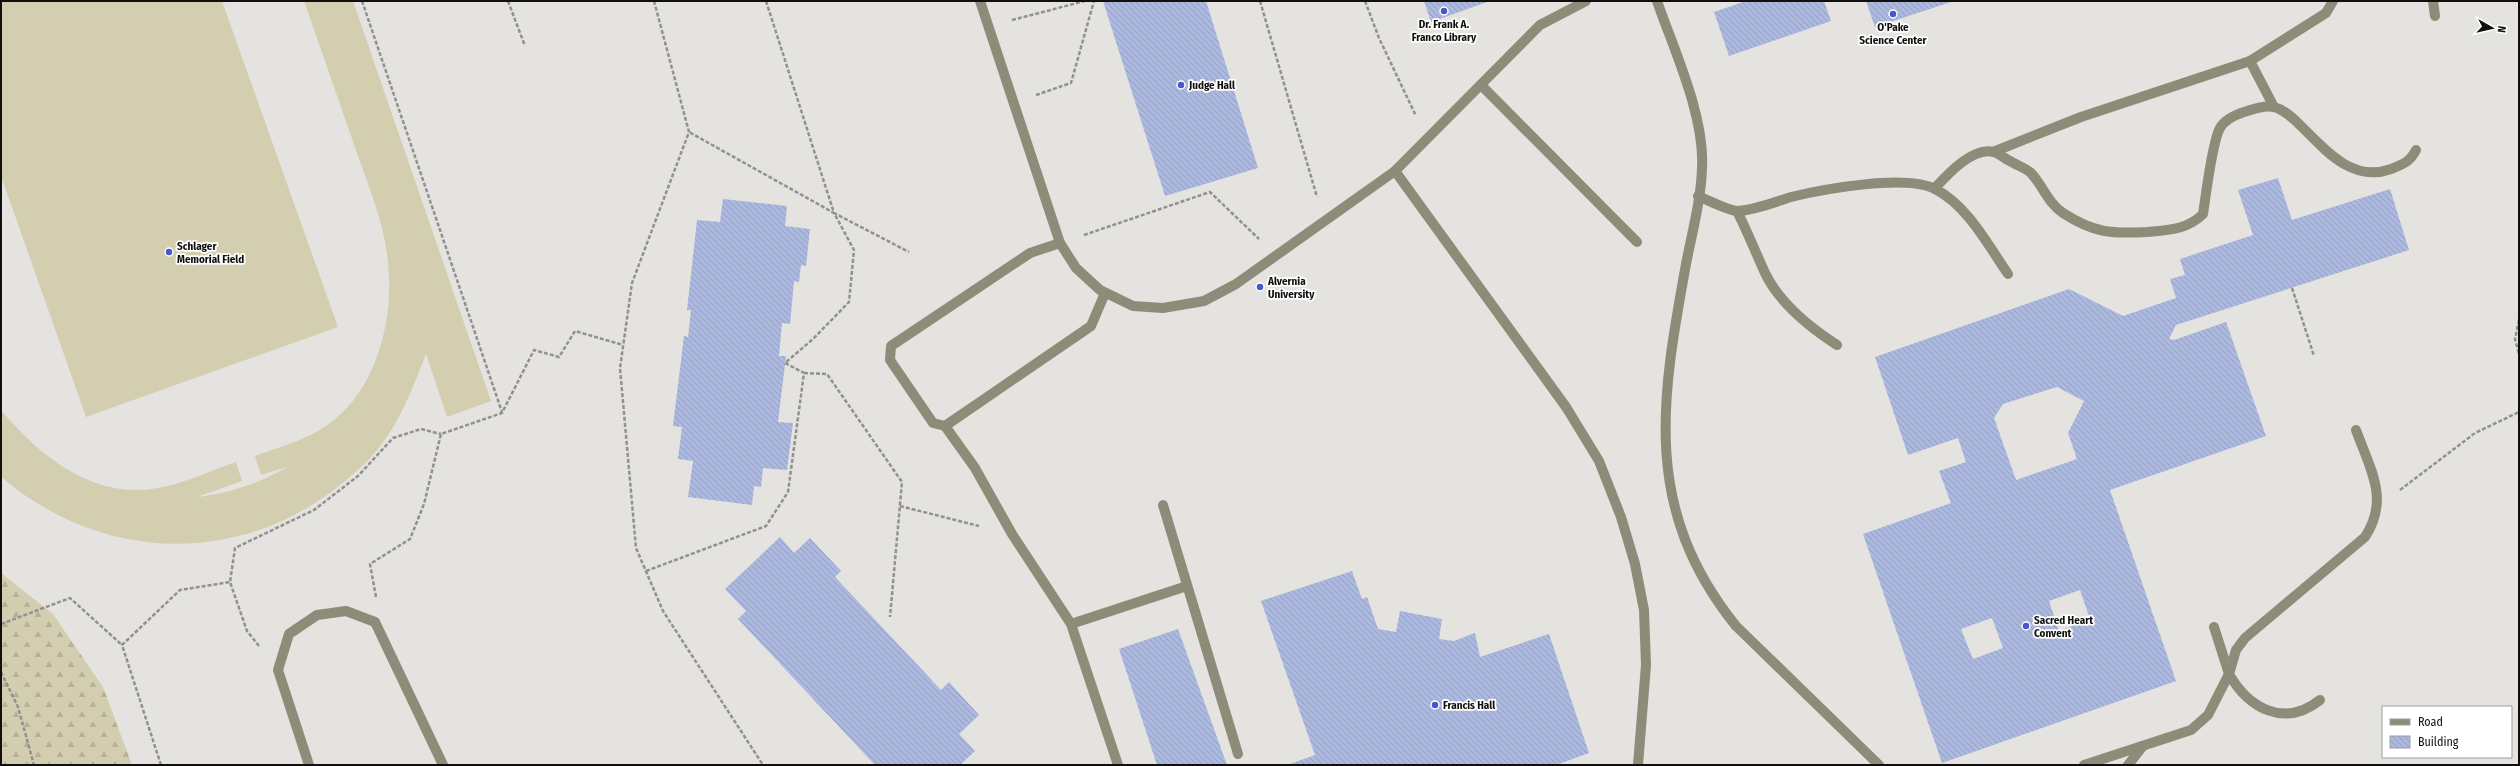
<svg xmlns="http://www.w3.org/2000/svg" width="2520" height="766" viewBox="0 0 2520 766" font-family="'Fira Sans Condensed',sans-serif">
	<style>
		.forest { fill: url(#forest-firs) }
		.pitch { fill: #d4ceb1 }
		.building { fill: url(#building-back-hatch); fill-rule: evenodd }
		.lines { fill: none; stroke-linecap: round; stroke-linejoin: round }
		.path { stroke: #92918f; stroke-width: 2.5; stroke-dasharray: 4 2; stroke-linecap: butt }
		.minor { stroke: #8e8b79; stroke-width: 10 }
		.poi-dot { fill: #4359cc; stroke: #fff; stroke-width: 1.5 }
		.labels { text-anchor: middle; stroke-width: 3.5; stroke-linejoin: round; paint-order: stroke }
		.poi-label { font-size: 11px; font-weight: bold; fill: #100f0e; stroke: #fff; text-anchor: start }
	</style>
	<defs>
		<pattern id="forest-firs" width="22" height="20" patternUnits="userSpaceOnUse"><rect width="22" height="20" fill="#d4ceb1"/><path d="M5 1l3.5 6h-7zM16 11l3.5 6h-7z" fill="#b5b097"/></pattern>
		<pattern id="building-back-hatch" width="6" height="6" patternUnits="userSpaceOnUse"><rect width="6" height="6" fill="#abb8e0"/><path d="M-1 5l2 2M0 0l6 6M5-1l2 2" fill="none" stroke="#929dbf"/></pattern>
	</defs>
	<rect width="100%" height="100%" fill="#e4e3e0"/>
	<!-- forest -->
	<polygon class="forest" points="1,573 53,614 103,687 132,765 1,765"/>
	<!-- pitch -->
	<g class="pitch">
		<polygon points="1,1 222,1 338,327 86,417 1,176"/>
		<path d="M 304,1 L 353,1 L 491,401 L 447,417 L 426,354 C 412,390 398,428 371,457 C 268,565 115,573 1,477 L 1,410 C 38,454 89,497 151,489 C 179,486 209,471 236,462 L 242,481 L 197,497 C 230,493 258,484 287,467 L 261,475 L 255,456 C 282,446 311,439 334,420 C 378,385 394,317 388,263 C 385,226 370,190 358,156 C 340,104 322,53 304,1 Z"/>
	</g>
	<!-- building -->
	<g class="building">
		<polygon points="1103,1 1206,1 1258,168 1165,196"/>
		<polygon points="1424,1 1490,1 1431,22"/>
		<polygon points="1746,1 1824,1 1831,21 1729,56 1714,12"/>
		<polygon points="1866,1 1954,1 1875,27"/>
		<path d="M 2278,178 L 2292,220 L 2390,189 L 2409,250 L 2176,325 L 2169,339 L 2174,340 L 2226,322 L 2266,436 L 2110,490 L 2176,681 L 1942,763 L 1863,534 L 1951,503 L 1939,471 L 1966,462 L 1958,438 L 1908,455 L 1875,357 L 2069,289 L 2123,316 L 2176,298 L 2170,279 L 2185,275 L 2180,259 L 2253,235 L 2238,190 ZM 2057,387 L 2084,401 L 2068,433 L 2077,459 L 2016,480 L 1994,418 L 2003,404 ZM 2080,590 L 2090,619 L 2059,631 L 2049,601 ZM 1992,618 L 2003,648 L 1973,659 L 1961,629 Z"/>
		<polygon points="723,199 787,206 785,226 810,229 806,266 801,265 799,282 794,281 790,324 782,323 779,356 786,356 778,422 793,423 787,470 763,468 761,487 754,486 752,505 688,497 693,461 678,459 682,427 673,426 684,336 688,337 691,310 687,310 697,220 720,222"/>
		<polygon points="780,537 794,553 810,538 841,571 835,577 941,690 949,682 979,715 959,734 975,751 960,765 875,765 738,619 746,611 725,589"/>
		<polygon points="1352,571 1362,599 1367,597 1378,629 1396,632 1400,611 1442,619 1439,639 1454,641 1475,633 1480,657 1549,634 1589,753 1556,765 1287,765 1315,755 1261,601"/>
		<polygon points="1178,629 1227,765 1157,765 1119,649"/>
	</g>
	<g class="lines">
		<!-- path -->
		<g class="path">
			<polyline points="362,1 502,412"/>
			<polyline points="508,1 525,46"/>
			<polyline points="654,1 689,132 632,283 620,368 636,548 663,611 763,765"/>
			<polyline points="766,1 834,213 909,252"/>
			<polyline points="1260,1 1317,197"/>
			<polyline points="1365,1 1379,38 1416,116"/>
			<polyline points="1012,20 1085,1"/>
			<polyline points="1036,95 1071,83 1094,1"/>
			<polyline points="1084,235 1210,192 1259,239"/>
			<polyline points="2292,288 2314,356"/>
			<polyline points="2519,320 2515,339 2519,354"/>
			<polyline points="804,373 827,374 902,482 890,617"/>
			<polyline points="2400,490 2475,433 2519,412"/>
			<polyline points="900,506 979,526"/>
			<polyline points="646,571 766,526 788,492 804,373 785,363 813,339 849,302 854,250 834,213 689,132"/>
			<polyline points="376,597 370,564 410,539 424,504 441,434 502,413 534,350 559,357 575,331 623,345"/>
			<polyline points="1,624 70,598 122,645"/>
			<polyline points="259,646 247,631 230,582 235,548 314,510 358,476 393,438 421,429 441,434"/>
			<polyline points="1,672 18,707 34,765"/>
			<polyline points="161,765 122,645 180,590 230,582"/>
		</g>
		<!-- minor -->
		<g class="minor">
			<polyline points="980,1 1060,243 1076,268 1100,290 1133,306 1163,308 1204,301 1236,284 1395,171 1540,25 1586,1"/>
			<path d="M 1657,1 C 1674,50 1705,116 1702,168 C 1701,200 1692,233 1686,264 C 1661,401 1642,509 1736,626 L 1879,765"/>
			<polyline points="2433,1 2435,16"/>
			<polyline points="2250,61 2274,107"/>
			<polyline points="1481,85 1637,242"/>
			<polyline points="1993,152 2081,117 2250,61 2326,13 2333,1"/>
			<polyline points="1395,171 1566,407 1599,461 1621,517 1635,564 1644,610 1646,665 1638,765"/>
			<path d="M 1935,188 C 1947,175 1973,146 1994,152 C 2000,154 2005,159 2010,161 C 2016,165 2026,168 2031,173 C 2043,186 2048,203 2063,213 C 2094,233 2111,234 2147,232 C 2168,230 2187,230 2203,214 C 2206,195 2212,142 2220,128 C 2225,119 2235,115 2244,112 C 2253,109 2265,105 2274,107 C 2285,110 2294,119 2301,126 C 2326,151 2353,183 2391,169 C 2403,164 2410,162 2416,150"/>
			<path d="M 1698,196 C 1708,200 1729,211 1738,211 C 1755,210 1775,202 1791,197 C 1824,189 1905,174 1935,189 C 1967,205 1988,245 2008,274"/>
			<path d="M 1737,211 C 1747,231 1756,253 1765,273 C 1780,304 1809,327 1837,345"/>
			<polyline points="1060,243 1030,253 891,346 890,360 933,423 945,426 1091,326 1105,293"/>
			<polyline points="945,426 975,468 1012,534 1071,624 1118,765"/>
			<polyline points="1163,505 1238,754"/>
			<polyline points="1071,624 1187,586"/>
			<path d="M 2320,700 C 2285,728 2249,709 2229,674 L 2236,650 L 2245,638 L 2365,537 C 2390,499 2370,469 2356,430"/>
			<polyline points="309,765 278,670 289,634 317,615 346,611 375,622 443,765"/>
			<polyline points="2084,765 2191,730 2208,715 2229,674 2214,627"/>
			<polyline points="2128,765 2143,746"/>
		</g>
	</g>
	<!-- markers -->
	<g class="poi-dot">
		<circle cx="1444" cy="11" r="4"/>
		<circle cx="1893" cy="14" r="4"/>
		<circle cx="1181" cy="85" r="4"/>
		<circle cx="169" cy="252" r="4"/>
		<circle cx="1260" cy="287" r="4"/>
		<circle cx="2026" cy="626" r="4"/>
		<circle cx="1435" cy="705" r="4"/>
	</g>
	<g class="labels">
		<!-- poi labels -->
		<g class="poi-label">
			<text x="1444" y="28" text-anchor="middle">Dr. Frank A.<tspan x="1444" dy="13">Franco Library</tspan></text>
			<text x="1893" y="31" text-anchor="middle">O'Pake<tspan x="1893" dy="13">Science Center</tspan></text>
			<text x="1189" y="89">Judge Hall</text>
			<text x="177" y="250">Schlager<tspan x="177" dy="13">Memorial Field</tspan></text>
			<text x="1268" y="285">Alvernia<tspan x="1268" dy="13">University</tspan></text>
			<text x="2034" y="624">Sacred Heart<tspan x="2034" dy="13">Convent</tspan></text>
			<text x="1443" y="709">Francis Hall</text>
		</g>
	</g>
	<!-- border -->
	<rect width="2520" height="766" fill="none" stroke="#100f0e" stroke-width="4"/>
	<!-- legend -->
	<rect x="2382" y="706" width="130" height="52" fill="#ffffff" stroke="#9f9f9f"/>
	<rect x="2390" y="719" width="20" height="6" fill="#8e8b79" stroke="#9f9f9f"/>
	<text x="2418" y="726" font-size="12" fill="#100f0e">Road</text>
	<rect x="2390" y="736" width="20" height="12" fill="url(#building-back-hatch)" stroke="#9f9f9f"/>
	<text x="2418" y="746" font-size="12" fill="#100f0e">Building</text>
	<!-- north arrow -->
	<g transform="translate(2492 28) rotate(98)" stroke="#ffffff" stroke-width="3" paint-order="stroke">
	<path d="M0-3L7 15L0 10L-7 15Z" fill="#100f0e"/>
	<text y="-6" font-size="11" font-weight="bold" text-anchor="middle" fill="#100f0e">N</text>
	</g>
</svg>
